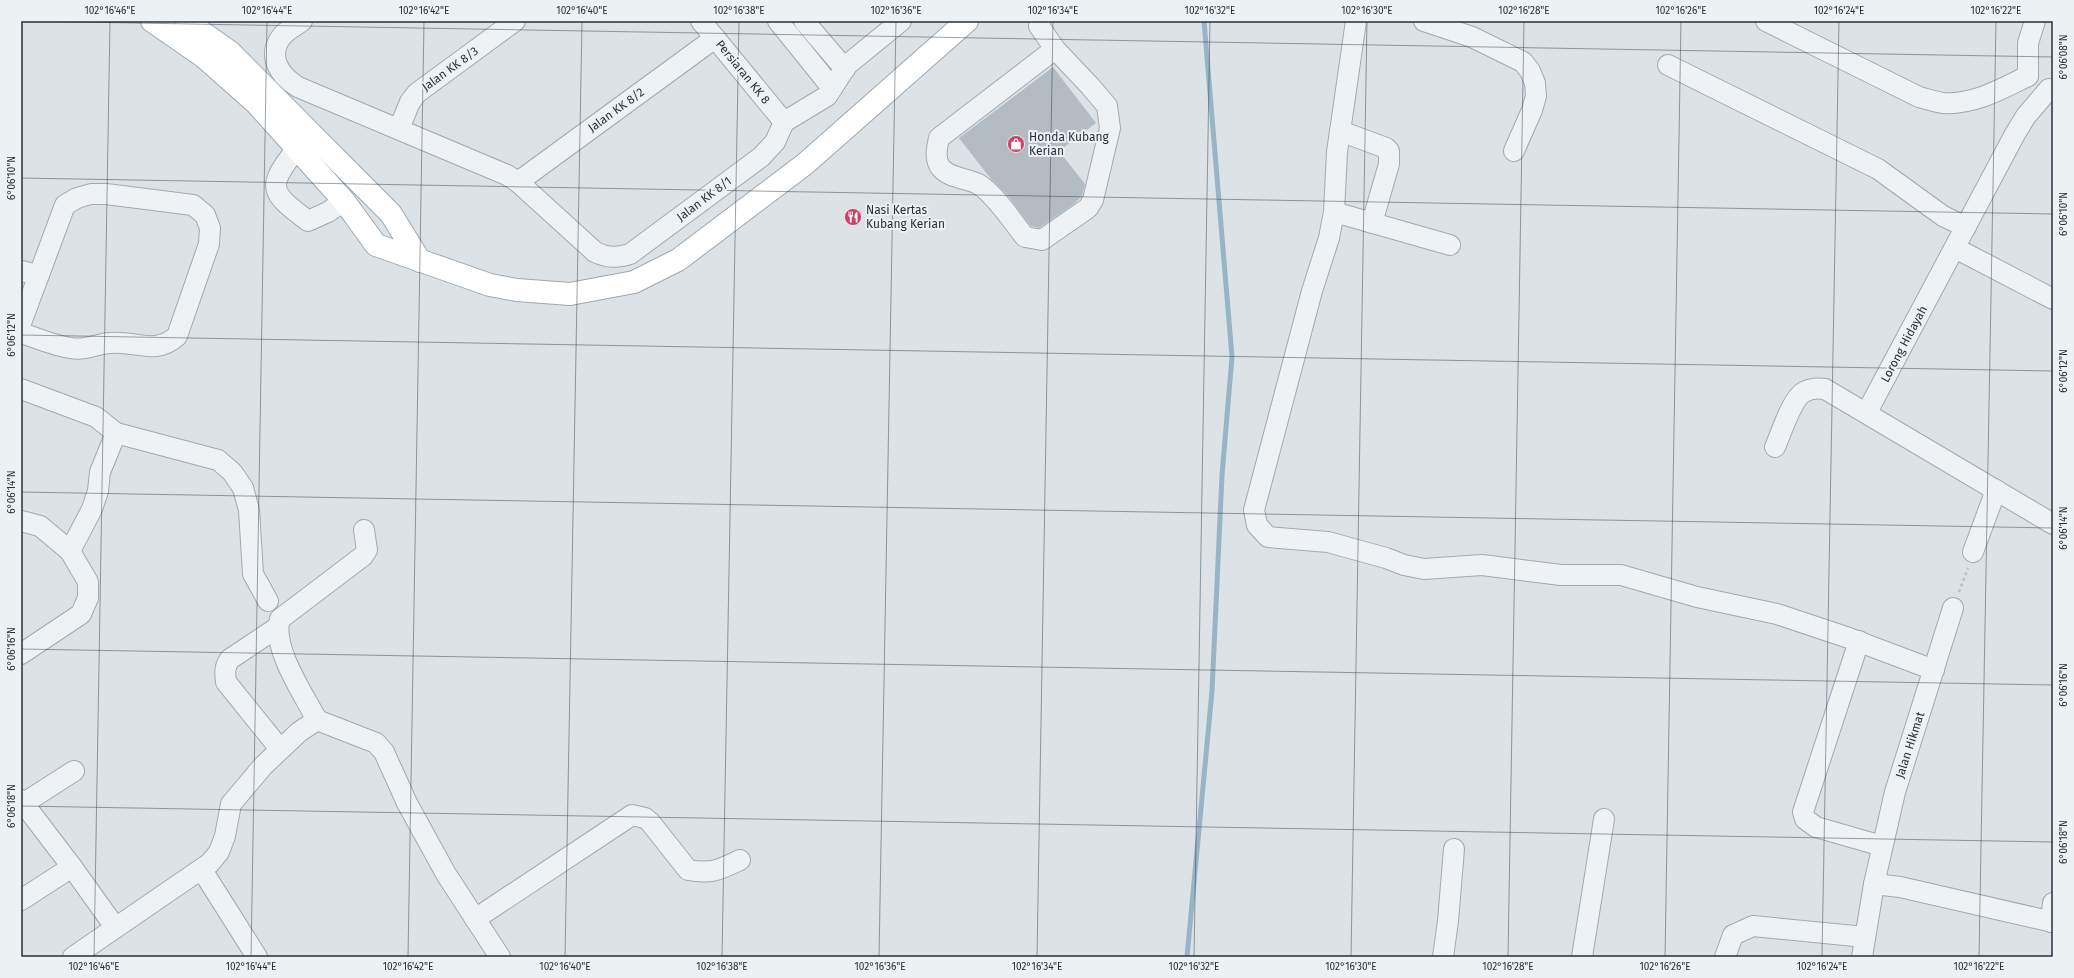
<svg xmlns="http://www.w3.org/2000/svg" width="2074" height="978" viewBox="0 0 2074 978" font-family="'Fira Sans',sans-serif">
	<style>
		.lines { fill: none; stroke-linecap: round; stroke-linejoin: round }
		.stream { stroke: #97b5c7; stroke-width: 5 }
		.building { fill: #b4bcc3 }
		.minor-casing { stroke: #a2a9b1; stroke-width: 22 }
		.major-casing { stroke: #9ca8b2; stroke-width: 24 }
		.path { stroke: #bbc0c5; stroke-width: 2.5; stroke-dasharray: 3 3; stroke-linecap: butt }
		.minor { stroke: #eff2f5; stroke-width: 20 }
		.major { stroke: #fff; stroke-width: 22 }
		.ticks { fill: none; stroke: #26313d; stroke-width: 1; stroke-opacity: 0.45 }
		.labels { text-anchor: middle; stroke-width: 4; stroke-linejoin: round; paint-order: stroke }
		.street-label { font-size: 12px; fill: #26313d; stroke: #ecf1f4 }
		.poi-label { font-size: 12px; fill: #26313d; stroke: #ecf1f4; text-anchor: start }
		.neatline { fill: none; stroke: #26313d; stroke-width: 1.5 }
		.ticks-label { font-size: 10px; text-anchor: middle; fill: #26313d }
	</style>
	<rect width="100%" height="100%" fill="#dde2e7"/>
	<g class="lines">
		<!-- stream -->
		<polyline class="stream" points="1187,957 1212,691 1222,475 1232,357 1204,21"/>
	</g>
	<!-- building -->
	<polygon class="building" points="1053,67 1096,123 1059,151 1085,184 1082,196 1074,204 1039,228 1031,226 1007,195 991,179 959,138"/>
	<g class="lines">
		<!-- minor casing -->
		<g class="minor-casing">
			<g id="minor">
				<path d="M 302,21 C 295,26 287,30 282,36 C 266,56 280,76 298,87 L 507,175 L 518,182 L 595,252 C 607,258 617,258 630,254 L 761,157 L 775,142 L 784,122"/>
				<polyline points="701,21 784,122"/>
				<polyline points="778,21 832,88"/>
				<polyline points="804,21 845,69"/>
				<path d="M 1040,21 L 1039,26 L 1055,49 L 1090,86 L 1107,106 L 1110,128 L 1093,200 L 1088,208 L 1042,240 L 1025,237 C 1013,222 996,196 980,185 C 969,178 950,179 941,168 C 934,159 937,148 939,138 L 1055,49"/>
				<polyline points="1356,21 1337,152 1334,212 1329,238 1312,291 1254,510 1257,525 1268,537 1328,542 1386,558 1404,565 1424,569 1482,565 1561,575 1621,575 1697,597 1777,614 1849,638 1934,670"/>
				<polyline points="1424,21 1472,37 1523,62 1530,71 1535,83 1536,96 1532,110 1514,151"/>
				<path d="M 1766,21 L 1919,97 C 1927,99 1935,102 1943,103 C 1974,105 2001,89 2028,76"/>
				<polyline points="1668,65 1878,169 1943,216 1966,227"/>
				<polyline points="2028,76 2028,43 2035,21"/>
				<polyline points="784,122 827,96 847,65 901,21"/>
				<polyline points="399,129 410,102 417,93 515,21"/>
				<polyline points="1340,131 1386,148 1389,151 1389,164 1372,223"/>
				<path d="M 297,148 C 267,187 268,191 308,221 L 328,212 L 344,201"/>
				<polyline points="518,182 715,38"/>
				<polyline points="1334,212 1450,245"/>
				<polyline points="1955,248 2053,299"/>
				<polyline points="21,271 39,275"/>
				<path d="M 21,323 L 65,205 L 77,198 L 91,194 L 106,194 L 193,205 L 205,215 L 210,228 L 209,244 L 177,336 C 155,356 134,340 110,343 C 96,344 85,351 71,348 C 54,346 37,338 21,333"/>
				<polyline points="21,389 96,417 116,433 100,472 98,491 92,509 70,551 88,582 88,598 81,614 21,654"/>
				<polyline points="1867,412 2015,134 2026,116 2049,89"/>
				<polyline points="116,433 218,460 232,472 243,488 249,510 253,574 268,601"/>
				<path d="M 1775,447 C 1781,434 1792,398 1804,392 C 1811,388 1818,388 1825,389 L 2053,524"/>
				<polyline points="21,521 40,526 70,551"/>
				<path d="M 364,530 L 367,550 L 363,556 L 280,619 C 271,647 304,695 317,720 L 376,743 L 384,752 L 407,803 L 446,874 L 500,957"/>
				<polyline points="1973,552 1996,490"/>
				<path d="M 278,627 L 230,659 C 224,667 225,673 226,682 L 280,749"/>
				<polyline points="1859,641 1803,812 1805,819 1816,827 1882,846"/>
				<polyline points="21,800 72,867"/>
				<polyline points="21,805 74,771"/>
				<polyline points="202,870 257,957"/>
				<polyline points="1874,884 1900,887 2053,922"/>
				<polyline points="21,900 72,867 115,927"/>
				<path d="M 475,919 L 632,815 L 645,818 L 650,822 L 688,870 C 712,874 719,870 740,860"/>
				<polyline points="2051,922 2053,903"/>
				<polyline points="73,957 210,863 219,852 225,836 231,804 263,766 299,732 317,720"/>
				<polyline points="1443,957 1448,921 1454,849"/>
				<polyline points="1582,957 1604,819"/>
				<polyline points="1725,957 1733,935 1753,926 1865,937"/>
				<polyline points="1862,957 1874,884 1895,792 1953,608"/>
			</g>
		</g>
		<!-- major casing -->
		<g class="major-casing">
			<g id="major">
				<polyline points="152,21 204,57 256,103 344,201 376,245 490,285 517,290 570,294 634,282 678,260 805,164 967,21"/>
				<polyline points="186,21 230,52 391,214 420,261"/>
			</g>
		</g>
		<!-- path -->
		<polyline class="path" points="1959,592 1968,568"/>
		<!-- minor -->
		<use href="#minor" class="minor"/>
		<!-- major -->
		<use href="#major" class="major"/>
	</g>
	<!-- ticks -->
	<path class="ticks" d="M 21,21 L 2053,57M 21,178 L 2053,214M 21,335 L 2053,371M 21,492 L 2053,528M 21,649 L 2053,685M 21,806 L 2053,842M 94,957 L 110,21M 251,957 L 267,21M 408,957 L 424,21M 565,957 L 582,21M 722,957 L 739,21M 879,957 L 896,21M 1037,957 L 1053,21M 1194,957 L 1210,21M 1351,957 L 1367,21M 1508,957 L 1524,21M 1665,957 L 1681,21M 1822,957 L 1839,21M 1979,957 L 1996,21"/>
	<!-- icons -->
	<defs>
		<g id="shop-disc" transform="scale(0.9)"><circle r="9.5" fill="#cd4168" stroke="#ecf1f4"/><path d="M-5-2.5h2.3a2.7 3.5 0 0 1 5.4 0H5L5.5 6h-11ZM-1.5-2.5h3a1.5 2.3 0 0 0-3 0Z" fill="#fff"/></g>
		<g id="restaurant-disc" transform="scale(0.9)"><circle r="9.5" fill="#cd4168" stroke="#ecf1f4"/><path d="M-5-6h1v4h1v-4h1v4h1v-4h1v5L-1.5 .5V6h-2V.5L-5-1ZM5-6V6H3V1.5H1.5Q1.5-4 5-6Z" fill="#fff"/></g>
	</defs>
	<g fill-rule="evenodd">
		<use href="#shop-disc" x="1016" y="144"/>
		<use href="#restaurant-disc" x="853" y="217"/>
	</g>
	<g class="labels">
		<!-- street labels -->
		<g class="street-label">
			<text transform="translate(450 69) rotate(-36)" y="4">Jalan KK 8/3</text>
			<text transform="translate(743 72) rotate(51)" y="4">Persiaran KK 8</text>
			<text transform="translate(616 110) rotate(-36)" y="4">Jalan KK 8/2</text>
			<text transform="translate(704 199) rotate(-37)" y="4">Jalan KK 8/1</text>
			<text transform="translate(1904 344) rotate(-62)" y="4">Lorong Hidayah</text>
			<text transform="translate(1910 745) rotate(-72)" y="4">Jalan Hikmat</text>
		</g>
		<!-- poi labels -->
		<g class="poi-label">
			<text x="1029" y="141">Honda Kubang<tspan x="1029" dy="14">Kerian</tspan></text>
			<text x="866" y="214">Nasi Kertas<tspan x="866" dy="14">Kubang Kerian</tspan></text>
		</g>
	</g>
	<!-- border -->
	<rect width="2074" height="978" fill="none" stroke="#ecf1f4" stroke-width="44"/>
	<rect x="22" y="22" width="2030" height="934" class="neatline"/>
	<g class="ticks-label">
		<text x="110" y="14">102°16'46"E</text>
		<text x="267" y="14">102°16'44"E</text>
		<text x="424" y="14">102°16'42"E</text>
		<text x="582" y="14">102°16'40"E</text>
		<text x="739" y="14">102°16'38"E</text>
		<text x="896" y="14">102°16'36"E</text>
		<text x="1053" y="14">102°16'34"E</text>
		<text x="1210" y="14">102°16'32"E</text>
		<text x="1367" y="14">102°16'30"E</text>
		<text x="1524" y="14">102°16'28"E</text>
		<text x="1681" y="14">102°16'26"E</text>
		<text x="1839" y="14">102°16'24"E</text>
		<text x="1996" y="14">102°16'22"E</text>
		<text transform="translate(2063 57) rotate(-90)" y="4">6°06'08"N</text>
		<text transform="translate(11 178) rotate(-90)" y="4">6°06'10"N</text>
		<text transform="translate(2063 214) rotate(-90)" y="4">6°06'10"N</text>
		<text transform="translate(11 335) rotate(-90)" y="4">6°06'12"N</text>
		<text transform="translate(2063 371) rotate(-90)" y="4">6°06'12"N</text>
		<text transform="translate(11 492) rotate(-90)" y="4">6°06'14"N</text>
		<text transform="translate(2063 528) rotate(-90)" y="4">6°06'14"N</text>
		<text transform="translate(11 649) rotate(-90)" y="4">6°06'16"N</text>
		<text transform="translate(2063 685) rotate(-90)" y="4">6°06'16"N</text>
		<text transform="translate(11 806) rotate(-90)" y="4">6°06'18"N</text>
		<text transform="translate(2063 842) rotate(-90)" y="4">6°06'18"N</text>
		<text x="94" y="970">102°16'46"E</text>
		<text x="251" y="970">102°16'44"E</text>
		<text x="408" y="970">102°16'42"E</text>
		<text x="565" y="970">102°16'40"E</text>
		<text x="722" y="970">102°16'38"E</text>
		<text x="880" y="970">102°16'36"E</text>
		<text x="1037" y="970">102°16'34"E</text>
		<text x="1194" y="970">102°16'32"E</text>
		<text x="1351" y="970">102°16'30"E</text>
		<text x="1508" y="970">102°16'28"E</text>
		<text x="1665" y="970">102°16'26"E</text>
		<text x="1822" y="970">102°16'24"E</text>
		<text x="1979" y="970">102°16'22"E</text>
	</g>
</svg>
